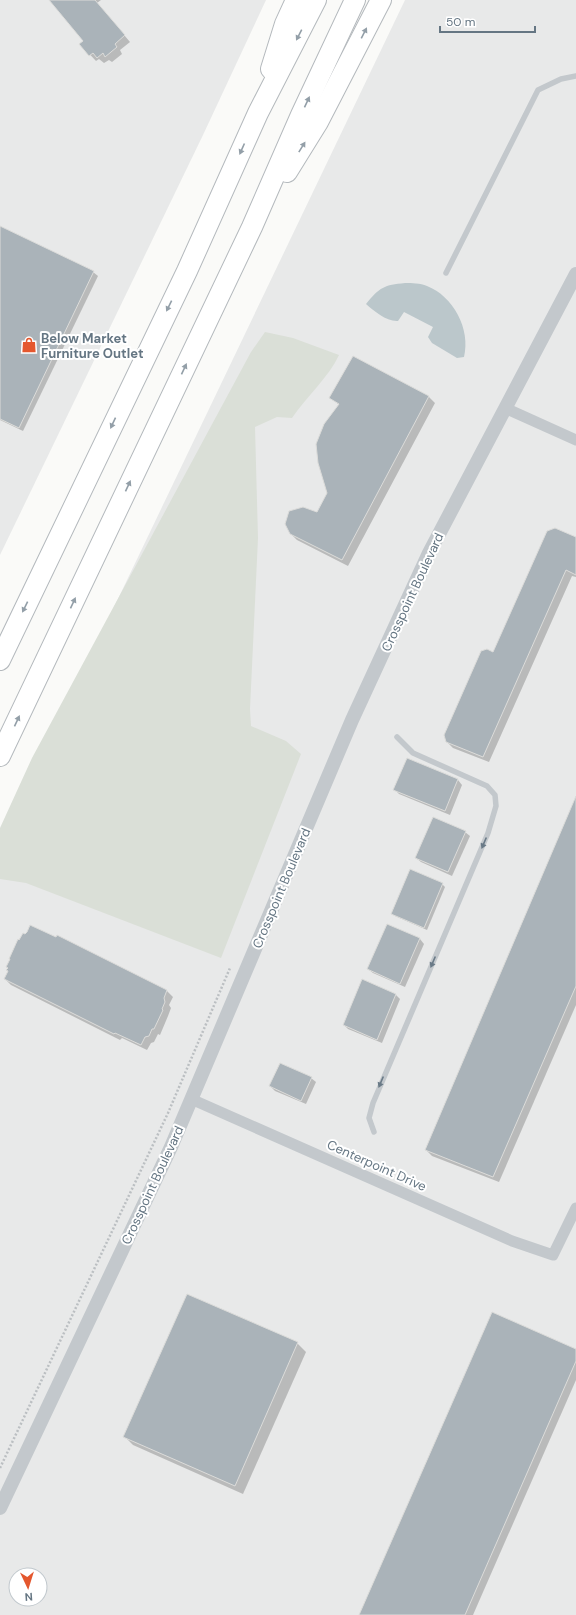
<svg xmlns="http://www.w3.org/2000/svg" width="576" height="1615" viewBox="0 0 576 1615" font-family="'DM Sans',sans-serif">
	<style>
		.built { fill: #e8e9e9; fill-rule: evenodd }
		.green { fill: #dadfd7 }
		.water { fill: #bbc7cb }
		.shadow { fill: #0003 }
		.building { fill: #aab3b9; stroke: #dcdcda }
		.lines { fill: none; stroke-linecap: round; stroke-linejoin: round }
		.motorway-casing { stroke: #b4b9bd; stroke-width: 22 }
		.path { stroke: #bbbfc2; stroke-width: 2.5; stroke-dasharray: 2 2; stroke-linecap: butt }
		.service { stroke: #c3c8cc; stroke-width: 5.5 }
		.minor { stroke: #c3c8cc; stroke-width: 11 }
		.tertiary { stroke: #c3c8cc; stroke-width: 14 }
		.motorway { stroke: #fff; stroke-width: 20 }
		.oneway { fill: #939fa8 }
		.oneway2 { fill: #6a7a87 }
		.labels { text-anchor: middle; stroke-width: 4; stroke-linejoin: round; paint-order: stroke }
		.poi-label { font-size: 13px; font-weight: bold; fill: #657683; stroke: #fff; text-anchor: start }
		.street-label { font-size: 13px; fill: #657683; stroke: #fff }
	</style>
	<rect width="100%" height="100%" fill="#fafaf8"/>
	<!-- built -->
	<g class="built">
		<polygon points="0,0 266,0 203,135 0,555"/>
		<path d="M 405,0 L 576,0 L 576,1615 L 0,1615 L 0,845 ZM 16,1575 L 40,1575 L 40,1599 L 16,1599 Z"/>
	</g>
	<!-- green -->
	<path class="green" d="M 265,332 L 293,338 L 339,355 C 329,377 306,397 292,418 L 277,417 L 255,427 L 258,538 L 250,709 L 251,726 L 286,741 L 301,754 L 221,958 L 26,883 L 0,879 L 0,828 L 32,758 L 251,352 Z"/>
	<!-- water -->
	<path class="water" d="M 405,283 C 412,283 420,283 427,286 C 453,296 471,329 464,357 L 457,358 L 432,343 L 428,337 L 433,327 L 404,312 L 398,321 C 387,322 374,311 366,304 C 380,287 384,285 405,283 Z"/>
	<!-- shadow -->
	<g class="shadow">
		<polygon points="50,0 101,0 97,3 130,42 120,50 122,54 112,62 109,60 104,63 99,59 96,61 80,44 84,41"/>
		<polygon points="0,227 93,272 98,276 23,431 0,420"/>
		<polygon points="354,358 429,397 435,403 348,566 297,540 291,534 317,513 328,494 339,405 331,398"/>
		<polygon points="576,538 576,577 572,576 489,762 453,748 447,742 493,653"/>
		<polygon points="407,759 458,780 462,785 450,815 399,794 394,789"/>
		<polygon points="576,798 576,1005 499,1182 432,1156 426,1150"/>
		<polygon points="465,832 470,836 452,876 421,862 416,858"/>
		<polygon points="442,884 445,887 427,930 395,916 392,913"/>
		<polygon points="388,925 420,939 424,944 405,987 373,973 368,969"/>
		<polygon points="57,937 167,991 173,997 169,1005 171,1008 168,1016 160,1035 158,1034 154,1042 151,1043 147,1050 122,1038 120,1040 11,985 5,979"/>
		<polygon points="362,981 396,995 400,999 382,1043 348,1029 344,1025"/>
		<polygon points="311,1078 316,1082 306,1104 275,1091 270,1086"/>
		<polygon points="187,1295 297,1343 306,1352 243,1494 133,1445 125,1437"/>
		<polygon points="576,1350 576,1380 473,1615 360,1615"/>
	</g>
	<!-- building -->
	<g class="building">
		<polygon points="49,0 95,0 125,35 115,44 117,47 105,57 103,53 97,58 93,53 89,56 79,44 83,41"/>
		<polygon points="0,226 94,271 19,428 0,419"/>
		<polygon points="353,356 429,396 342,560 290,534 285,524 289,511 303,507 317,512 327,493 318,463 316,444 324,424 339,404 329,398"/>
		<polygon points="555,528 576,537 576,575 566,570 483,757 446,742 444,735 481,651 487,649 493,652 547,531"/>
		<polygon points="407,758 458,779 445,811 393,790"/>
		<polygon points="576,796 576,986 493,1177 425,1150"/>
		<polygon points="433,817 466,831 448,872 415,858"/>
		<polygon points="410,869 443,883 424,928 391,914"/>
		<polygon points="387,924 420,938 400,984 367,969"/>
		<polygon points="30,925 56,937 57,935 167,990 164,998 165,1002 162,1009 163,1010 154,1029 152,1029 149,1036 145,1037 141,1045 115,1033 114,1034 4,979 8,971 6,970 8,968 6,967 10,959 9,959 18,939 19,940 23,933 25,934 27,932"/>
		<polygon points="362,979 396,994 377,1040 343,1025"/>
		<polygon points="280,1063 312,1077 301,1101 269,1086"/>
		<polygon points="187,1294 298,1342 235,1486 123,1437"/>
		<polygon points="492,1312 576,1349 576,1361 465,1615 359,1615"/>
	</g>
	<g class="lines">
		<!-- motorway casing -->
		<g class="motorway-casing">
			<g id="motorway">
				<polyline points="271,69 285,24 296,0"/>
				<polyline points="287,172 318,122 381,0"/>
				<polyline points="0,660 187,271 258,113 316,0"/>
				<polyline points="0,756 252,227 301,115 355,0"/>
			</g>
		</g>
		<!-- path -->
		<polyline class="path" points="0,1468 168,1113 230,968"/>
		<!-- service -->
		<g class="service">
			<polyline points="446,273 538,90 561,79 576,76"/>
			<polyline points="374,1132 369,1118 373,1103 488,833 496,806 495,795 487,786 413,753 397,737"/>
		</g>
		<!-- minor -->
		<g class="minor">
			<polyline points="505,408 576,440"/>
			<polyline points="191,1099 512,1241 553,1255 576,1208"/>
		</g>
		<!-- tertiary -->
		<polyline class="tertiary" points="0,1508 171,1147 352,720 429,553 576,274"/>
		<!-- motorway -->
		<use href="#motorway" class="motorway"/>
	</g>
	<!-- one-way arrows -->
	<defs><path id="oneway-solid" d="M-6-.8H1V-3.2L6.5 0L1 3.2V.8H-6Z"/></defs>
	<g class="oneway">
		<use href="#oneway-solid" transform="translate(364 33) rotate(-63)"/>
		<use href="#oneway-solid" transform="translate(299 35) rotate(117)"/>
		<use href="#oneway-solid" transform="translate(307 102) rotate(-65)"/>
		<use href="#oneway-solid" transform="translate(302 147) rotate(-58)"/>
		<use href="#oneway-solid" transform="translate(242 149) rotate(114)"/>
		<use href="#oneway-solid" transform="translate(169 306) rotate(116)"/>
		<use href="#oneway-solid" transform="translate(184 369) rotate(-65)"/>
		<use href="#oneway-solid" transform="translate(113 423) rotate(115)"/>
		<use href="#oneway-solid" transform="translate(128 486) rotate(-65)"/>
		<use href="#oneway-solid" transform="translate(73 603) rotate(-65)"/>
		<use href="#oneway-solid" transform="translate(25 607) rotate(116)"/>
		<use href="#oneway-solid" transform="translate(17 721) rotate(-65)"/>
	</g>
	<g class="oneway2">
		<use href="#oneway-solid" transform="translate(484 843) rotate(113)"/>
		<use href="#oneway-solid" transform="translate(433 962) rotate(113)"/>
		<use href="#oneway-solid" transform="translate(381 1082) rotate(113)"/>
	</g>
	<!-- icons -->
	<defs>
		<g id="shop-bare" transform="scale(1.2)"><path d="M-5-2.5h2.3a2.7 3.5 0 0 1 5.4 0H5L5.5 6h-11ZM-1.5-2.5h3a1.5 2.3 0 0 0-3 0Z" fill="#e4572e" stroke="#fff" stroke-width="2.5" paint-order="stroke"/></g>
	</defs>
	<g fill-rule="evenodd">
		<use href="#shop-bare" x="29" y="345"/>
	</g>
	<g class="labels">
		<!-- poi labels -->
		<g class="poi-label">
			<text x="41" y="343">Below Market<tspan x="41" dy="15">Furniture Outlet</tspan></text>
		</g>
		<!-- street labels -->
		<g class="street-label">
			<text transform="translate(412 592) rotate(-65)" y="5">Crosspoint Boulevard</text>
			<text transform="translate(281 888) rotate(-67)" y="5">Crosspoint Boulevard</text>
			<text transform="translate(377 1165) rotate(24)" y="5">Centerpoint Drive</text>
			<text transform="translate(152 1185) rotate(-65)" y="5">Crosspoint Boulevard</text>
		</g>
	</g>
	<!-- north arrow -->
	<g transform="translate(28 1587) rotate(176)"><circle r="19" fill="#ffffff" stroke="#c1c8cd"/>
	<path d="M0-3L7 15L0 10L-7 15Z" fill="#e4572e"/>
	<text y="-6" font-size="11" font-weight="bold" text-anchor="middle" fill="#657683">N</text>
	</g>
	<!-- scale -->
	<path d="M440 26v6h95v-6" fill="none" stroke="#657683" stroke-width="2"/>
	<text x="446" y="26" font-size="12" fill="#657683" stroke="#ffffff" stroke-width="3" paint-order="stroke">50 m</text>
</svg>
